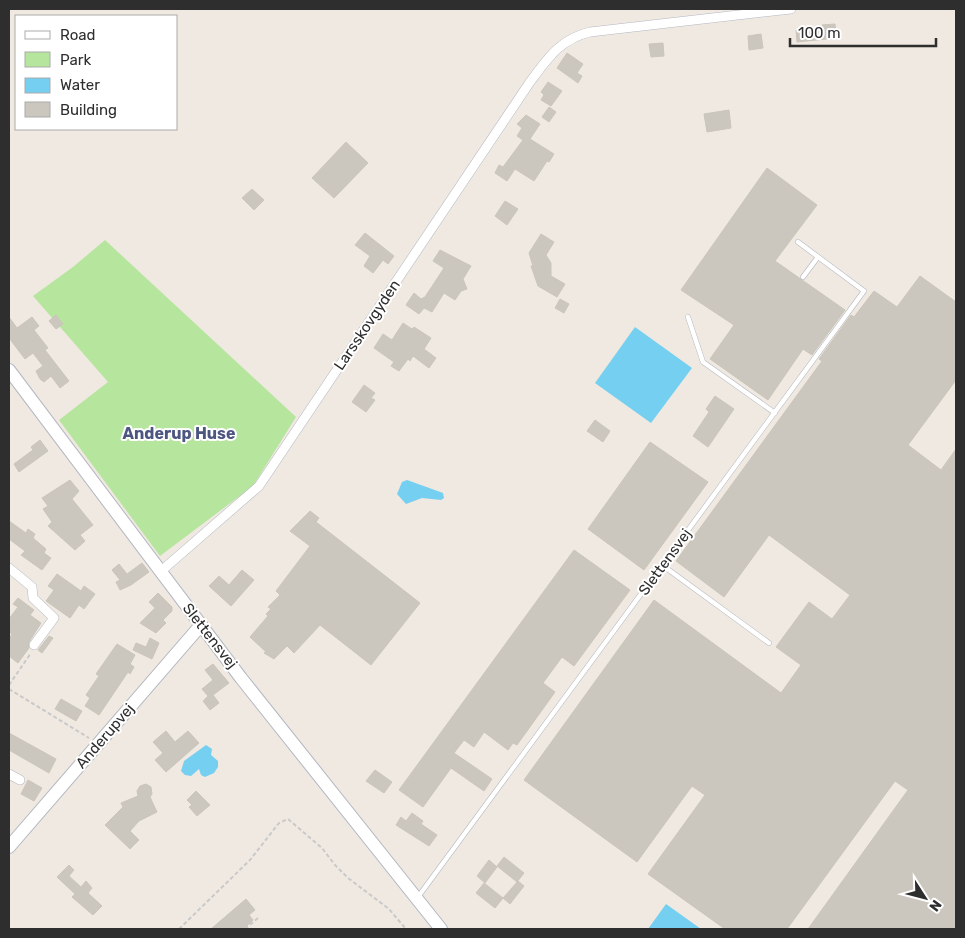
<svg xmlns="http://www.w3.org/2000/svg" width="965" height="938" viewBox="0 0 965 938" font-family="Rubik,sans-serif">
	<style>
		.green { fill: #b6e59e }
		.water { fill: #75cff0 }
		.building { fill: #cbc7bf; stroke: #cbc5ba }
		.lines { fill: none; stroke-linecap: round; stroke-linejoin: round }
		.lane-casing { stroke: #b4b7c1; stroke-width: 5.5 }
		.street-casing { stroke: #b4b7c1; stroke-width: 10 }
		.secondary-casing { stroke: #b4b7c1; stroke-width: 14 }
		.path { stroke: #c9c9c9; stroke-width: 2; stroke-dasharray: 4 2.5; stroke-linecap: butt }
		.lane { stroke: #fff; stroke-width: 4.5 }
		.street { stroke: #fff; stroke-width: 9 }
		.secondary { stroke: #fff; stroke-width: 12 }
		.labels { text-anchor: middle; stroke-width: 4; stroke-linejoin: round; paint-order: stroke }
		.street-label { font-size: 15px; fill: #2e2e2e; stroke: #fff }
		.neighbourhood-label { font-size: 16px; font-weight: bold; fill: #4d5680; stroke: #fff }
	</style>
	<rect width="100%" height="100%" fill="#efe9e1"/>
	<!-- green -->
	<polygon class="green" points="105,240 296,417 253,486 160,556 59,420 108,382 33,296 73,267"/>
	<!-- water -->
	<g class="water">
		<polygon points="635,327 692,368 651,423 595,383"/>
		<polygon points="407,480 443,493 444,498 441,500 422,498 406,504 397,494 402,482"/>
		<polygon points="206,745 212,749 211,755 218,761 218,767 214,773 205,777 201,775 199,769 191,776 185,775 181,771 184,761"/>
		<polygon points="666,904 701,929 648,929"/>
	</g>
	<!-- building -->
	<g class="building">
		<polygon points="835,24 836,38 797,42 796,30 822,28 822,25"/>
		<polygon points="761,34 763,48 749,50 748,36"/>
		<polygon points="663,43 664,56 651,57 649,44"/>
		<polygon points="567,53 583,64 577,73 582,76 578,83 557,68"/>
		<polygon points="548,82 562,91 551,106 541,100 544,95 541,92"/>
		<polygon points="549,107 556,112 549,122 542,117"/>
		<polygon points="729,110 731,128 707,132 704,114"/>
		<polygon points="526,115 540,124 530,139 554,154 549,162 547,161 534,181 515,169 507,181 495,173 499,165 503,167 523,140 517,136 522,128 517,124"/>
		<polygon points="346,142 368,163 334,198 312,178"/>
		<polygon points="767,168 817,205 775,261 845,310 812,355 803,349 768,400 710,359 734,325 681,290"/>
		<polygon points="252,189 264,200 254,210 242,198"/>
		<polygon points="505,201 518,209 507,225 495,216"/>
		<polygon points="365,233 394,256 388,264 383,260 373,273 364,266 370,256 355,245"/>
		<polygon points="541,234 554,242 546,255 551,263 551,276 565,284 557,297 538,286 531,266 533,266 529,253"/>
		<polygon points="440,250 471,266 463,279 467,289 461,291 455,300 444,293 432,312 424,308 419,314 406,305 414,293 421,299 425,297 444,268 433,261"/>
		<polygon points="920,276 956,302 956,380 908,445 941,470 956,449 956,929 808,929 908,790 895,781 787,929 725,929 648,874 705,795 692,786 637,862 524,780 654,600 781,693 801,665 776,647 809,602 832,619 850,595 769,535 724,597 676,561 822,361 819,359 851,315 854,317 874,291 897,307"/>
		<polygon points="560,299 569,304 564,313 555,308"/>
		<polygon points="56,315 63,324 56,329 49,321"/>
		<polygon points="9,317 17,328 32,317 39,326 34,330 48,348 45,350 69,381 60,388 51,376 44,382 40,379 36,371 43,366 33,353 25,359 9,338"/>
		<polygon points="403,323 412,329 414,327 431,338 424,349 436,358 429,368 413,356 410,361 408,359 399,371 391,366 394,362 374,348 383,334 392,340"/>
		<polygon points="364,385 375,393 371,398 375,400 366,412 352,402"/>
		<polygon points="715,396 734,409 708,447 693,436 709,412 706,409"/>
		<polygon points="595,420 610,431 603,442 587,431"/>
		<polygon points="40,440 48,451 19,472 14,464 33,450 31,447"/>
		<polygon points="650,442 708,482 644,570 588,529"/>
		<polygon points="70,480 79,491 72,499 93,525 80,535 85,541 75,550 48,526 52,522 43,509 48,506 42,498"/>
		<polygon points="310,511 319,518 316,522 420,603 371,665 320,625 294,653 287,646 274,659 264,653 266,652 250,637 268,616 266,614 271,609 268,607 280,595 276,591 310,546 290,531"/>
		<polygon points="9,521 26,533 28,529 35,534 33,538 46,549 44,553 51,558 42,570 21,555 25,551 9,539"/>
		<polygon points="574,550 630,590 574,666 562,657 543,683 555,692 517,745 513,743 508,750 484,732 474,747 464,740 454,753 492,779 484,791 451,768 423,807 399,790"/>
		<polygon points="142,563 149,572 131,585 120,590 116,582 120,580 112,570 119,564 127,574"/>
		<polygon points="242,570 254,580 231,606 209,586 219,576 229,585"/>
		<polygon points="57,574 81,591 84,586 95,594 84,609 79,605 70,618 46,601 54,590 48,586"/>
		<polygon points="158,593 172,607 172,611 163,620 166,623 156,633 140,623 155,608 149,602"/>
		<polygon points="18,598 34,610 30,615 41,623 29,642 29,648 18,663 9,656 9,639 12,634 9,632 9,619 18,607 13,604"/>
		<polygon points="49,636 53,638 42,653 38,650"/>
		<polygon points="150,638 159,643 152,659 133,650 136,643 146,647"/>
		<polygon points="117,644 135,655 130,664 134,667 130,674 128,672 99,715 85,706 90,698 86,695 99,676 96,674"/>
		<polygon points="213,664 229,683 213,695 219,703 210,710 203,701 208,696 202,689 213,680 205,670"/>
		<polygon points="61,699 82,711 76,721 55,709"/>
		<polygon points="166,731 175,742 188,731 199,743 166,772 155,760 163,753 153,742"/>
		<polygon points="9,733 56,759 49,773 9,750"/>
		<polygon points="375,770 392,782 384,793 366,781"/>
		<polygon points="28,780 42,788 34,801 21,794"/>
		<polygon points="146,784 151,787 152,794 150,797 157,812 139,821 130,831 139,840 130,849 105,825 123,807 121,803 138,796 137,791 140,786"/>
		<polygon points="196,791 210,805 197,816 189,807 192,805 187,800"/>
		<polygon points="412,813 423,821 421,824 437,835 429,846 396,825 401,817 406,821"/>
		<polygon points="504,857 524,873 517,882 497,866"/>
		<polygon points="489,860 497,867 485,883 477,876"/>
		<polygon points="69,865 74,870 69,876 81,887 86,881 92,888 88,893 102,906 93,915 72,897 75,894 57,877"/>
		<polygon points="518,881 524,886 510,904 503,898"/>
		<polygon points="484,883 503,898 495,908 476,893"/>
		<polygon points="246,899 255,910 249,915 253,920 244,929 211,929"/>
	</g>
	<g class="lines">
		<!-- lane casing -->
		<g class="lane-casing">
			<g id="lane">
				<polyline points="803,277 818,257"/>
				<polyline points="688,317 703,362 775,413"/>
				<polyline points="662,565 769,643"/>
				<polyline points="418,897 864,291 798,242"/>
			</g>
		</g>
		<!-- street casing -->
		<g class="street-casing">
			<g id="street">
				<polyline points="9,568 32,587 33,598 54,618 34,645"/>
				<path d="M 160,572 L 259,486 L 530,82 C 548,58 560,39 590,32 L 791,9"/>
				<polyline points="9,774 20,780"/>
			</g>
		</g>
		<!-- secondary casing -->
		<g class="secondary-casing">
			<g id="secondary">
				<polyline points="9,370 241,678 441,929"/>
				<polyline points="9,847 201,625"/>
			</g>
		</g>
		<!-- path -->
		<g class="path">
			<polyline points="9,685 31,653"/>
			<polyline points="9,689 89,738"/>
			<polyline points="179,929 250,860 279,823 288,819 322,848 335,865 348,878 389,909 406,929"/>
			<polyline points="245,929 258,918"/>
		</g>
		<!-- lane -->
		<use href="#lane" class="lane"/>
		<!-- street -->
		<use href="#street" class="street"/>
		<!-- secondary -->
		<use href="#secondary" class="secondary"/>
	</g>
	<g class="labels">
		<!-- street labels -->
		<g class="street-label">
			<text transform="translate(367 325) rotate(-56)" y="5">Larsskovgyden</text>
			<text transform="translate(665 562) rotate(-54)" y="5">Slettensvej</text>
			<text transform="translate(210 636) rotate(52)" y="5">Slettensvej</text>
			<text transform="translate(105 736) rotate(-49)" y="5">Anderupvej</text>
		</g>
		<!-- neighbourhood labels -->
		<g class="neighbourhood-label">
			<text x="179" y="439">Anderup Huse</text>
		</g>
	</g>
	<!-- border -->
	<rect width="965" height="938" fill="none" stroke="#2e2e2e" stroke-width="20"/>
	<!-- legend -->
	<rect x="15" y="15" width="162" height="115" fill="#ffffff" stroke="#ababab"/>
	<rect x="25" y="31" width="25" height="8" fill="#ffffff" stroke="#ababab"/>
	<text x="60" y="40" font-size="15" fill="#2e2e2e">Road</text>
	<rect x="25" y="52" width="25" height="15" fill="#b6e59e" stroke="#ababab"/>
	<text x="60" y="65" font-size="15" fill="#2e2e2e">Park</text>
	<rect x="25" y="78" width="25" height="15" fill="#75cff0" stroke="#ababab"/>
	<text x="60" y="90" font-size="15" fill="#2e2e2e">Water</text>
	<rect x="25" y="102" width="25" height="15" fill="#cbc7bf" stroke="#ababab"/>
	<text x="60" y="115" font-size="15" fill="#2e2e2e">Building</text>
	<!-- north arrow -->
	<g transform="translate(925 898) rotate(126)" stroke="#ffffff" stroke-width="4" paint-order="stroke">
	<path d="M0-4L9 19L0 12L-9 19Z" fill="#2e2e2e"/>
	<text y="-8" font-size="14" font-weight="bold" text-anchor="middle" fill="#2e2e2e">N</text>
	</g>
	<!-- scale -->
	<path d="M790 38v8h146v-8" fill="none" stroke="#2e2e2e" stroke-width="2.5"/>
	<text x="798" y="38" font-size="15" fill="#2e2e2e" stroke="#ffffff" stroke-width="4" paint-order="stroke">100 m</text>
</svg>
